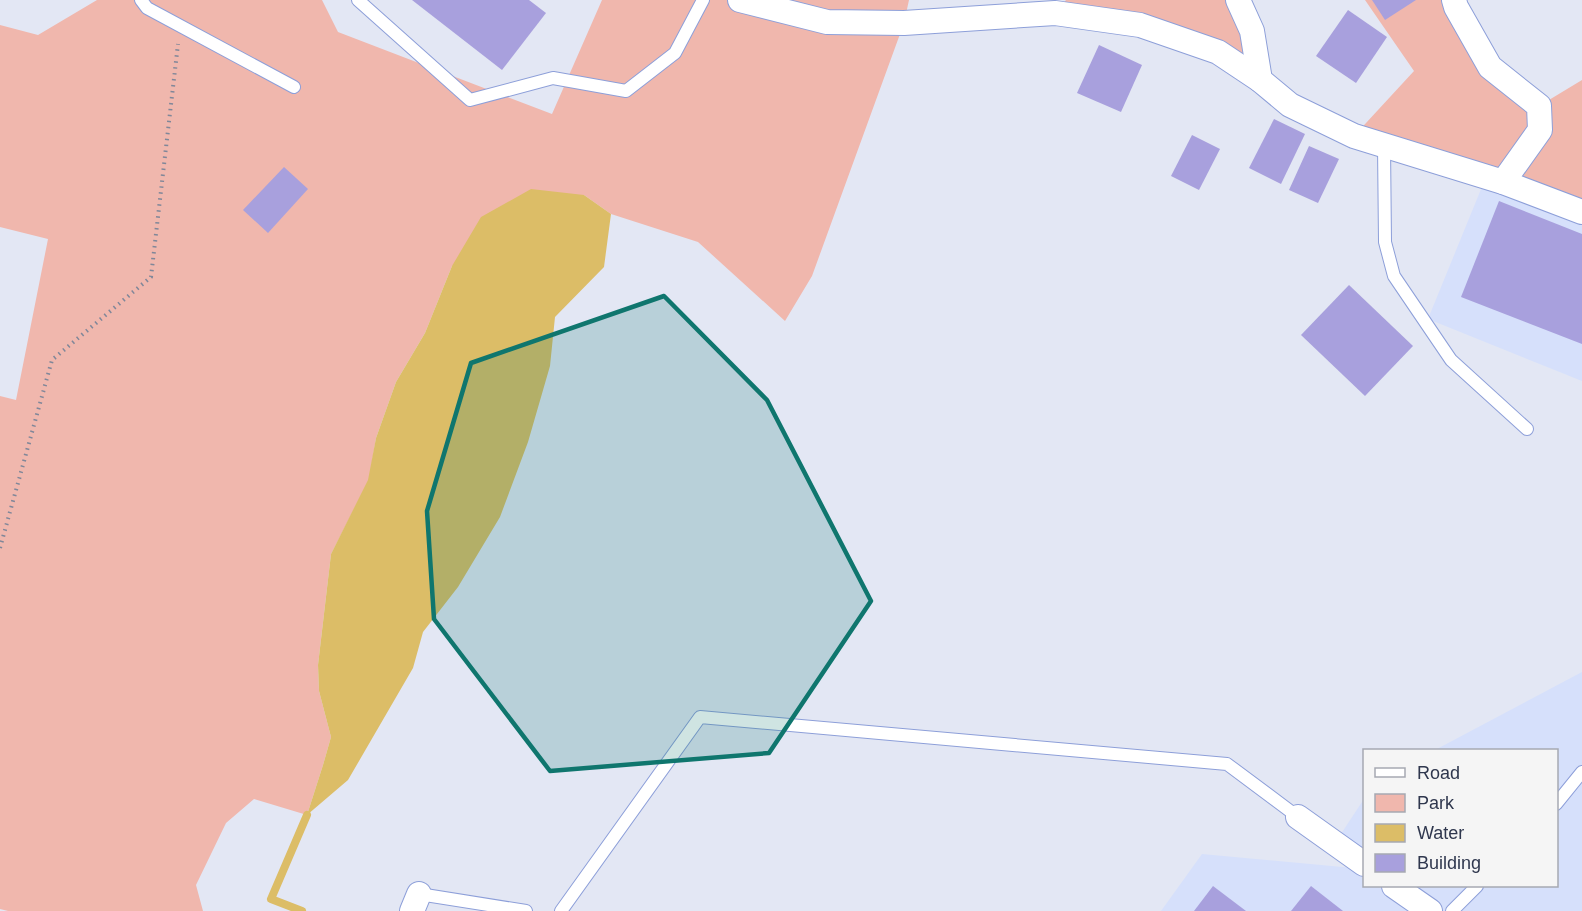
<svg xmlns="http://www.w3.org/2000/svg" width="1582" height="911" viewBox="0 0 1582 911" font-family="Arial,sans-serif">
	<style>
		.built { fill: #d6e0fb }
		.green { fill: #f0b7ad }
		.water { fill: #dcbd67 }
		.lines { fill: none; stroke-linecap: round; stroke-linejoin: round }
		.stream { stroke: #dcbd67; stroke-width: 8 }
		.building { fill: #a8a0dd }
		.service-casing { stroke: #8d9fd9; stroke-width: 14 }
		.minor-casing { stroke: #8d9fd9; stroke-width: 26 }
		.path { stroke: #808799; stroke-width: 4; stroke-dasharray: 1.5 4.5; stroke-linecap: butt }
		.service { stroke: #fff; stroke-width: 12 }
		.minor { stroke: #fff; stroke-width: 24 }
		.marked { fill: #0f766e; fill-opacity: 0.2; stroke: #0f766e; stroke-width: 4.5; stroke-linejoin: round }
	</style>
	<rect width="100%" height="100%" fill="#e3e7f4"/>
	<!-- built -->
	<g class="built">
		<polygon points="1486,177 1582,212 1582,381 1428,319"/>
		<polygon points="1582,672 1582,911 1161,911 1202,854 1364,869 1364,886 1556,886 1556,750 1435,750"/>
		<polygon points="1364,799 1364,864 1335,843"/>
	</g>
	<!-- green -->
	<g class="green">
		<polygon points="97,0 322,0 338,32 552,114 602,0 909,0 904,23 812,276 785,321 698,242 611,214 584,195 452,266 425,333 396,382 376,438 369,480 331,554 318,665 319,691 331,737 323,765 307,815 254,799 226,823 196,885 203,911 8,911 0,909 0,396 16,400 48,239 0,227 0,25 38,35"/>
		<polygon points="1066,0 1238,0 1260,80 1218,52 1055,13"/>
		<polygon points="1365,0 1454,0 1490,67 1539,106 1582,80 1582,212 1354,136 1414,71"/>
	</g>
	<!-- water -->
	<polygon class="water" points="531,189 584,195 611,214 604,267 555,317 550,366 528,442 500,517 458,587 423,632 413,668 348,780 307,815 323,765 331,737 319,691 318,665 331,554 368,480 376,438 396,382 425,333 452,266 481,217"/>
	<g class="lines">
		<!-- stream -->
		<polyline class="stream" points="302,911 271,899 307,815"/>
	</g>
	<!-- building -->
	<g class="building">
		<polygon points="412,0 529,0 546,13 502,70"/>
		<polygon points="1372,0 1416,0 1385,20"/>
		<polygon points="1348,10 1387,37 1356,83 1316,56"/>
		<polygon points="1099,45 1142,65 1121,112 1077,93"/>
		<polygon points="1274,119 1305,134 1281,184 1249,168"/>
		<polygon points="1192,135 1220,149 1199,190 1171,176"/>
		<polygon points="1309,146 1339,159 1318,203 1289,190"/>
		<polygon points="284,167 308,189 268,233 243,210"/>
		<polygon points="1499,201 1582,234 1582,344 1461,297"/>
		<polygon points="1349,285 1413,346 1365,396 1301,335"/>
		<polygon points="1213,886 1246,911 1194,911"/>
		<polygon points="1311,886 1343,911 1291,911"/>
	</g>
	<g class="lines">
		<!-- service casing -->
		<g class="service-casing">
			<g id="service">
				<polyline points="141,0 147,8 294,87"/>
				<polyline points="358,0 470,100 553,78 626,91 675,53 703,0"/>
				<polyline points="1384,146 1385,242 1394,276 1451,360 1527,429"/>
				<polyline points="1556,804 1582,772"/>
				<polyline points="419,894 526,911"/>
				<polyline points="561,911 700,717 1227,764 1298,817"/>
				<polyline points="1452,911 1477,886"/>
			</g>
		</g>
		<!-- minor casing -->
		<g class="minor-casing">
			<g id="minor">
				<polyline points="740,0 827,22 904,23 1055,13 1140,25 1218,52 1260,80"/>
				<polyline points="1238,0 1252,31 1260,80 1290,105 1354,136 1503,182 1582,212"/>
				<polyline points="1454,0 1456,7 1490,67 1539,106 1540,130 1503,182"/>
				<polyline points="1298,817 1364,864"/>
				<polyline points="1394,886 1430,911"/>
				<polyline points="412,911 419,894"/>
			</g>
		</g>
		<!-- path -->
		<polyline class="path" points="0,548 52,360 151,277 178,44"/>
		<!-- service -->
		<use href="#service" class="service"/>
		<!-- minor -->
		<use href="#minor" class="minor"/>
	</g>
	<!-- marked area -->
	<path class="marked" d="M 664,296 L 767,400 L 871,601 L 769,753 L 550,771 L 434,619 L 427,511 L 471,363 Z"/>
	<!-- legend -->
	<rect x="1363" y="749" width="195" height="138" fill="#f5f5f5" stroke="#a6a9b2" stroke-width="1.5"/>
	<rect x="1375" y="768" width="30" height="9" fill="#ffffff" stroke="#a6a9b2" stroke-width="1.5"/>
	<text x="1417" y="779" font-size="18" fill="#2f374e">Road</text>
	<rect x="1375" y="794" width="30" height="18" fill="#f0b7ad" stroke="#a6a9b2" stroke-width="1.5"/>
	<text x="1417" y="809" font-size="18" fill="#2f374e">Park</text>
	<rect x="1375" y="824" width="30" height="18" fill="#dcbd67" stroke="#a6a9b2" stroke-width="1.5"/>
	<text x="1417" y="839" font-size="18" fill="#2f374e">Water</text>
	<rect x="1375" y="854" width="30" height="18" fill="#a8a0dd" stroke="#a6a9b2" stroke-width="1.5"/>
	<text x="1417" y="869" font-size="18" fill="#2f374e">Building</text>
</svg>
